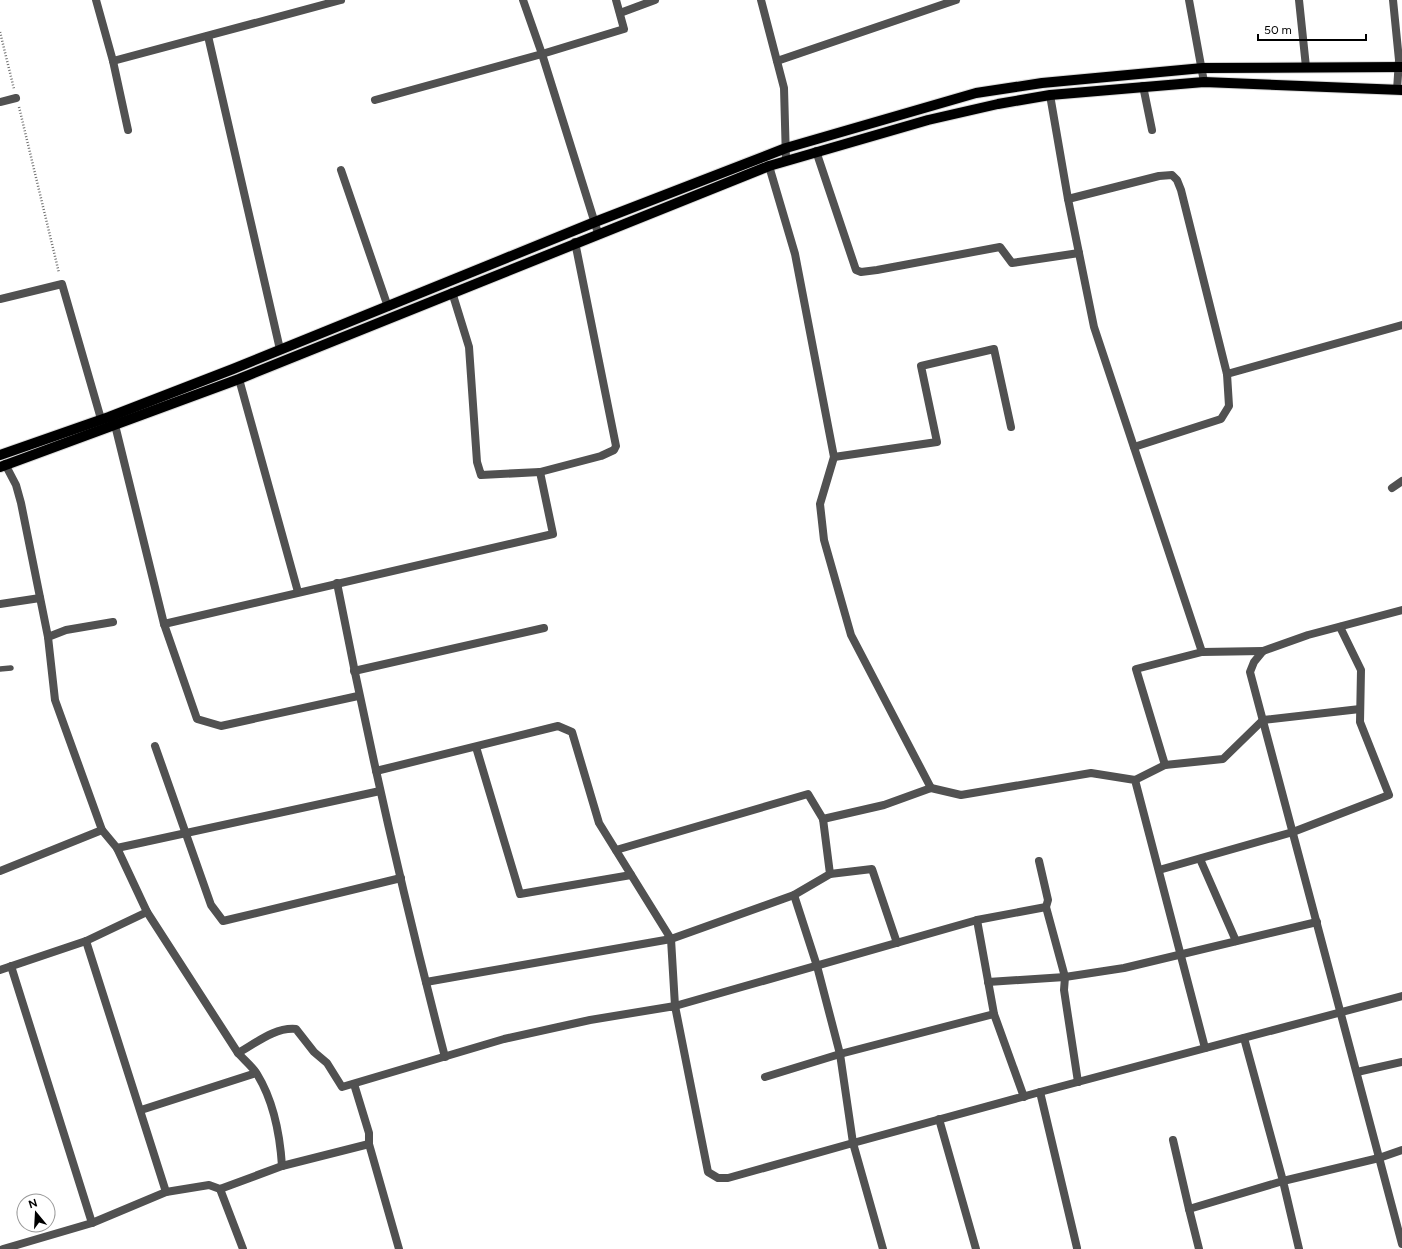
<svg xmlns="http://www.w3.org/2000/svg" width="1402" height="1249" viewBox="0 0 1402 1249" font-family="Figtree,sans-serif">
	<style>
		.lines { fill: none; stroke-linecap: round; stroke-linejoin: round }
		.primary-casing { stroke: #dbdbdb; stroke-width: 12 }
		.path { stroke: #737373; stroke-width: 2.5; stroke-dasharray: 1 2; stroke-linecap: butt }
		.service { stroke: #515151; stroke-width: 5.5 }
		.minor { stroke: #515151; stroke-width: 8 }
		.primary { stroke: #000; stroke-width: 10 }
	</style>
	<rect width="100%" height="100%" fill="#fff"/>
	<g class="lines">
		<!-- primary casing -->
		<g class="primary-casing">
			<g id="primary">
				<polyline points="0,455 109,417 233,369 595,222 786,148 976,93 1042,83 1203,68 1402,67"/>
				<polyline points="0,467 239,379 769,166 928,120 998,104 1050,95 1204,82 1402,90"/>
			</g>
		</g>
		<!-- path -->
		<g class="path">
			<polyline points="0,32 14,89"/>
			<polyline points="19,107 59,273"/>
		</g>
		<!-- service -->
		<polyline class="service" points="0,669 11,668"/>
		<!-- minor -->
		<g class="minor">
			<polyline points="96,0 113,61 128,130"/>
			<polyline points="523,0 542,54 598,233"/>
			<polyline points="761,0 784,88 786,160"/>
			<polyline points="1189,0 1204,82"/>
			<polyline points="1299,0 1306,67"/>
			<polyline points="1393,0 1399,60 1397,90"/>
			<polyline points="620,13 655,0"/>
			<polyline points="208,36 279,345"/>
			<polyline points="113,61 341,0"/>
			<polyline points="777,61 956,0"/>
			<polyline points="1143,86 1152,130"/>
			<polyline points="1050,95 1068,199 1094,327 1202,652 1263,651"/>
			<polyline points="375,100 542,54 624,29 616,0"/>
			<polyline points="0,102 16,98"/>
			<polyline points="816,151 856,270 861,272 877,270 1000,247 1012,263 1079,253"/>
			<polyline points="769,166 795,254 834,457 820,504 824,540 851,635 931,788"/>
			<polyline points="341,170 388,307"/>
			<polyline points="1068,199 1159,176 1172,175 1177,180 1181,190 1227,374 1229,406 1221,419 1134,447"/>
			<polyline points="452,292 469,347 477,462 481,475 540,472 601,456 614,450 616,446 575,242"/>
			<polyline points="0,299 62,284 101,419"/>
			<polyline points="1227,374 1402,325"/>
			<polyline points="239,379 298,592"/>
			<polyline points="115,425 164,624 197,719 221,726 358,696"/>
			<polyline points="834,457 937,442 921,366 994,349 1011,427"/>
			<polyline points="5,464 16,485 21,503 48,637"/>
			<polyline points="1392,488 1402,481"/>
			<path d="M 337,583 C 368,742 404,900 445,1057"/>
			<polyline points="0,604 40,598"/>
			<polyline points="1402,610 1308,635 1263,651 1254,662 1250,672 1402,1244"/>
			<path d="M 113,622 L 66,630 L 48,637 L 55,700 L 102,830 L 117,848 L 147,912 L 238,1053 C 244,1060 252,1066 257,1074 C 273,1100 280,1135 282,1166"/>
			<polyline points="164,624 553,534 540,472"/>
			<polyline points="354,671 544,628"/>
			<polyline points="155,746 211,905 223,921 401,878"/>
			<polyline points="476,747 520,894 631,875"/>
			<polyline points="1165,765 1136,669 1202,652"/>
			<polyline points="376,771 558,726 572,732 599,823 671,939 675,1006 977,920 1046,907"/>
			<polyline points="1135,780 1165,765 1223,759 1263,720 1360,709"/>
			<polyline points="823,819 884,805 931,788 961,795 1091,773 1135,780 1205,1048"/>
			<polyline points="117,848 380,791"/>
			<polyline points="1200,859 1236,941"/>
			<polyline points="1039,861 1048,900 1046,907 1065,977 1064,990 1078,1082"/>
			<polyline points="1159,870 1293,832 1389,795 1360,722 1361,670 1340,627"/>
			<polyline points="0,871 102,830"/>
			<polyline points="830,874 872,869 897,943"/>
			<polyline points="794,895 817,966 840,1054 853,1143 1040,1092 1077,1248"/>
			<polyline points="977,920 994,1014"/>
			<polyline points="86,941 166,1192"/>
			<polyline points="11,966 92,1223"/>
			<polyline points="0,970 86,941 147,912"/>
			<polyline points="426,982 671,939 794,895 830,874 823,819 808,794 616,850"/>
			<polyline points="988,982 1065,977 1124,968 1317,922"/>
			<path d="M 238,1053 C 256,1043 275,1027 296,1029 L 314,1052 L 327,1063 L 342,1087 L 504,1039 L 590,1020 L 675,1006 L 708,1172 L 718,1178 L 728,1178 L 853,1143 L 883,1249"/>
			<polyline points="1357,1072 1402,1062"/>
			<polyline points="765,1077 840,1054 994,1014 1024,1097"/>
			<polyline points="354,1084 369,1133 369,1144 399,1249"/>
			<polyline points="1040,1092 1402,996"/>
			<polyline points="141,1110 256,1073"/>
			<polyline points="939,1119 976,1249"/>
			<polyline points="1173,1140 1189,1209 1283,1181 1244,1038"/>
			<polyline points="220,1189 243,1249"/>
			<polyline points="1189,1209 1199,1249"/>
			<polyline points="3,1249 92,1223 166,1192 209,1185 220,1189 282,1166 369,1144"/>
			<polyline points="1299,1249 1283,1181 1379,1158 1402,1150"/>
		</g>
		<!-- primary -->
		<use href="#primary" class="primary"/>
	</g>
	<!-- north arrow -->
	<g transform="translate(36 1213) rotate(342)"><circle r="19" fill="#ffffff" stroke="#999999"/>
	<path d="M0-3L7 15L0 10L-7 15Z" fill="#000000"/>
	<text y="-6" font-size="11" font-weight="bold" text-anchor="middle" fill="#000000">N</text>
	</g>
	<!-- scale -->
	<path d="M1258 34v6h108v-6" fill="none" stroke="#000000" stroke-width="2"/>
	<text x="1264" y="34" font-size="12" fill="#000000" stroke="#ffffff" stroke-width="3" paint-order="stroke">50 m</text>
</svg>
